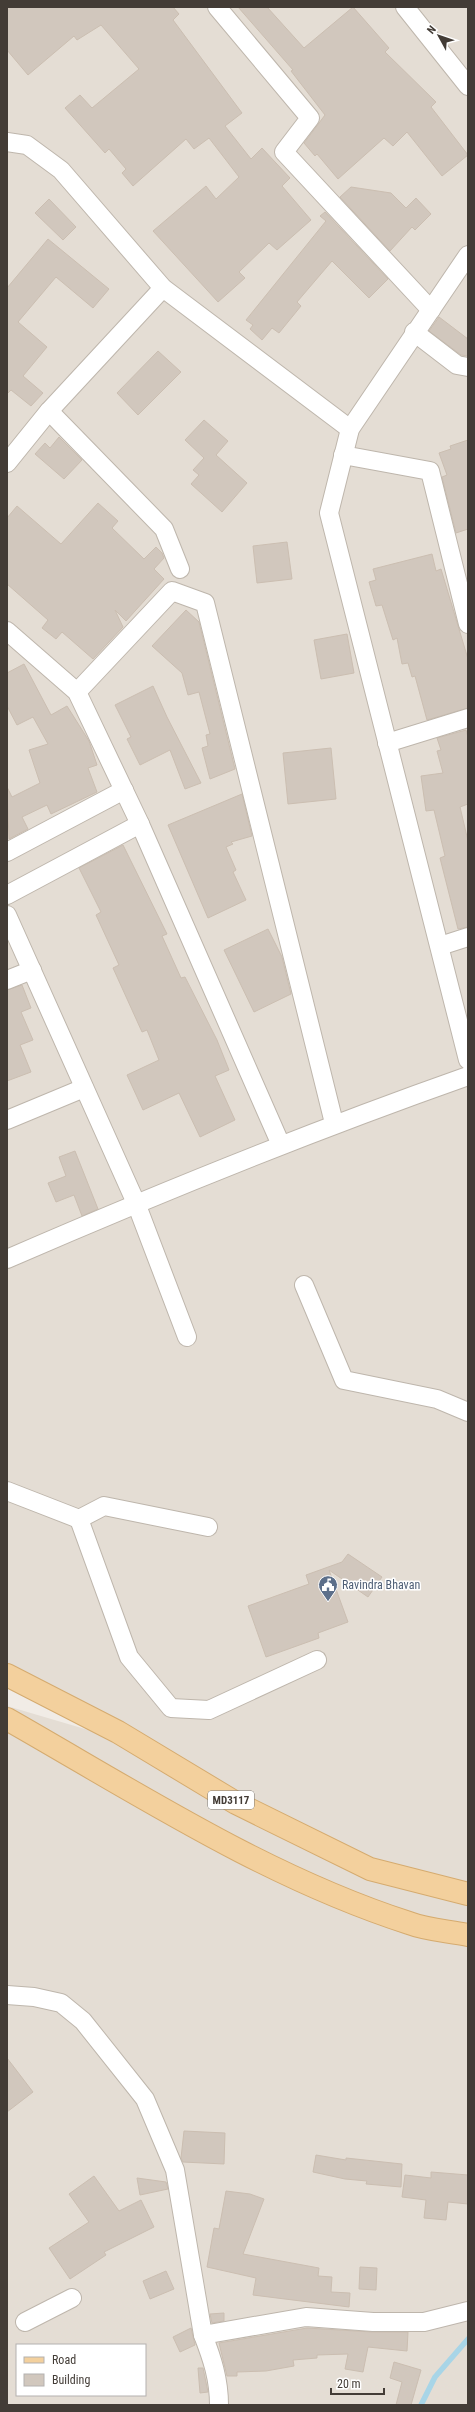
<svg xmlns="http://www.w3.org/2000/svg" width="475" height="2412" viewBox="0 0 475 2412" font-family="'Roboto Condensed',sans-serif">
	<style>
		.residential { fill: #e4ddd4; fill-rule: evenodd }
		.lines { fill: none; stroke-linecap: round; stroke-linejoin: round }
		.stream { stroke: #a8d5e7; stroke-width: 5.5 }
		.building { fill: #d1c7bd; stroke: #cbbeb1 }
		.street-casing { stroke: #beb6ac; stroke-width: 20 }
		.primary-casing { stroke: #d5ab6f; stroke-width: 24 }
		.street { stroke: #fff; stroke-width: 18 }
		.primary { stroke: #f3d09d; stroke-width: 22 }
		.labels { text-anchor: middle; stroke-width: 3; stroke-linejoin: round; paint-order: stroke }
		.shield { fill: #fff; stroke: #7b7672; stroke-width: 1 }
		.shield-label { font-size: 11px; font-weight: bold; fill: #433c36 }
		.service-label { font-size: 12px; fill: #4e5e75; stroke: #fff; text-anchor: start }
	</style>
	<rect width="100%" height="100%" fill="#f1ece6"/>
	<!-- residential -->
	<path class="residential" d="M 7,7 L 468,7 L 468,2405 L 7,2405 L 7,1706 L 136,1744 L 7,1677 ZM 17,2345 L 145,2345 L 145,2395 L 17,2395 Z"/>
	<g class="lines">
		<!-- stream -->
		<polyline class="stream" points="421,2405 435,2377 468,2339"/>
	</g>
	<!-- building -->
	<g class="building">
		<polygon points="7,7 173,7 179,14 173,20 242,113 225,126 251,159 262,148 290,178 282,186 311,220 277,250 269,243 239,272 245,278 218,302 153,231 206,186 216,199 239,177 209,138 194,149 186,139 133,186 122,173 126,169 109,149 105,153 65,108 80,95 92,108 139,69 101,25 77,40 74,36 28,75 7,50"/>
		<polygon points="238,7 267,7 304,48 353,7 389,48 385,52 436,102 431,107 468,155 442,176 407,132 393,146 384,138 338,179 317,154 315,156 304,143 325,115 291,71 293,70"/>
		<polygon points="351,187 391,193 406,208 416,198 431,214 415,230 412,227 390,251 340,197"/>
		<polygon points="49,199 76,227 63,240 35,213"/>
		<polygon points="325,212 388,279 369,298 332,261 297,302 301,306 279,333 272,328 262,340 250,329 253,325 246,320 326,221 320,216"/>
		<polygon points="48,239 109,289 93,308 56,277 18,322 47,347 23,376 43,393 31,406 11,390 7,394 7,288"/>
		<polygon points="439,317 468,339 468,356 461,355 429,331"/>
		<polygon points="158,351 181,372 138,415 117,393"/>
		<polygon points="204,420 228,441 216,455 247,483 222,512 191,484 199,475 193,470 204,458 185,440"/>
		<polygon points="59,437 82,460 64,479 35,454 45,443 50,448"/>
		<polygon points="468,440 468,529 456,533 442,477 447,475 439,453 451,449 450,446"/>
		<polygon points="98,503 118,521 112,528 144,559 156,547 162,553 164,558 154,569 164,579 126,621 115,610 123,627 93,659 62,632 56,639 42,628 48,620 7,584 7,518 17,506 61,544"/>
		<polygon points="287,542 292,579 257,583 253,546"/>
		<polygon points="432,554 436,571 441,569 468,659 468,708 427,720 415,676 412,677 408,663 402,664 397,638 393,640 382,605 376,606 369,582 376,580 373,569"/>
		<polygon points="186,610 199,622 235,769 210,779 202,748 208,746 206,735 210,734 199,692 188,695 182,673 152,646"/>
		<polygon points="347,634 354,673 321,679 314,640"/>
		<polygon points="24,664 51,715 67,706 89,741 97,765 88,768 97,792 51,814 47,805 22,817 28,829 9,839 7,787 12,797 40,783 29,750 48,744 33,717 17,725 7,706 7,673"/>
		<polygon points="153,686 167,717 201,783 185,789 170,750 140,765 127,739 131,737 115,705"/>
		<polygon points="466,730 468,737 468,804 460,807 468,841 468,927 458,929 440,858 445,856 434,810 426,811 421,776 443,773 437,751 441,750 437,738"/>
		<polygon points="331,748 336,799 288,804 283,753"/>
		<polygon points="242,794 252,836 231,842 233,844 226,847 236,870 233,872 246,900 208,918 168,825"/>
		<polygon points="123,845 167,934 162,936 181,978 185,977 217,1040 229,1070 215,1076 235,1120 200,1137 179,1093 143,1110 127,1075 159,1060 147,1030 142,1032 113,968 119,965 96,915 101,912 79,868"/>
		<polygon points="268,929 282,957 291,994 254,1012 224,950"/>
		<polygon points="22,985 31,1008 21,1012 33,1040 20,1045 31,1072 7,1081 7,990"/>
		<polygon points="75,1151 98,1209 82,1216 74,1195 56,1202 48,1183 66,1176 59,1157"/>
		<polygon points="348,1554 382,1577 368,1597 329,1570 348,1622 318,1633 319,1638 266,1657 248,1606 309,1584 306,1575 342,1562"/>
		<polygon points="7,2058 33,2092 7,2112"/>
		<polygon points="184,2131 225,2133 224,2164 183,2162 181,2158"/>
		<polygon points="316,2155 346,2160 346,2158 402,2164 401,2187 366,2184 367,2181 345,2179 313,2172"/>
		<polygon points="431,2172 468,2175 468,2204 448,2202 446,2220 424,2218 426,2200 402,2197 405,2175 431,2178"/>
		<polygon points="94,2176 119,2211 141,2200 154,2227 104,2252 106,2255 70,2279 49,2248 89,2222 69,2194"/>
		<polygon points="137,2178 166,2182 168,2189 140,2195"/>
		<polygon points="226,2191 250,2194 264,2199 243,2254 319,2268 318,2276 332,2277 331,2292 350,2293 349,2307 253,2295 256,2278 207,2267 214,2228 219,2229"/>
		<polygon points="360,2267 377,2268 376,2290 359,2289"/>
		<polygon points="166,2271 174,2289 150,2299 143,2281"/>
		<polygon points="224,2313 224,2321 212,2323 210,2314"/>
		<polygon points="191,2328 195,2345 180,2352 173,2337"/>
		<polygon points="307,2328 372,2332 408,2332 407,2351 368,2347 363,2372 345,2369 348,2354 317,2355 317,2358 293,2360 294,2366 266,2371 237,2372 237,2376 227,2376 219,2343"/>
		<polygon points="394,2362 421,2370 411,2405 396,2405 402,2382 390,2378"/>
		<polygon points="198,2368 203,2368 208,2392 200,2393"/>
	</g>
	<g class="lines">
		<!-- street casing -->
		<g class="street-casing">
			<g id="street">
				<polyline points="217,7 310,118 284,152 431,310"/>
				<polyline points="405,7 468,86"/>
				<polyline points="7,142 27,145 61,170 163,288 350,429"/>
				<polyline points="468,255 350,429 329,513 468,1060"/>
				<polyline points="414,332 457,365 468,367"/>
				<polyline points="49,411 164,529 180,569"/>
				<polyline points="343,455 430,471 468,624"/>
				<polyline points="7,463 49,411 163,288"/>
				<polyline points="7,631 77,692 140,824 281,1145"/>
				<polyline points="77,692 172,591 205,603 334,1123"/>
				<polyline points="387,743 468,718"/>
				<polyline points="7,852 124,790"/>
				<polyline points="7,895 140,824"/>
				<polyline points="7,915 136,1203 187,1337"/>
				<polyline points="440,946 468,937"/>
				<polyline points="7,980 32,970"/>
				<polyline points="7,1120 84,1088"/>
				<path d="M 7,1259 C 159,1193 312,1131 468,1076"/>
				<polyline points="304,1285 344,1380 437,1399 468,1412"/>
				<polyline points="7,1491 79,1519 104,1506 208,1527"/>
				<polyline points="79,1519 129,1657 171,1708 209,1710 317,1660"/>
				<path d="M 7,1995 L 34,1997 L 61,2003 L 83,2021 L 145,2099 L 175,2170 L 203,2335 C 212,2358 219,2379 219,2405"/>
				<polyline points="25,2322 72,2298"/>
				<polyline points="203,2335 306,2317 373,2322 424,2322 468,2311"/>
			</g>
		</g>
		<!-- primary casing -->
		<g class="primary-casing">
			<g id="primary">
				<polyline points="7,1675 118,1732 236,1803 370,1869 468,1894"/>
				<path d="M 7,1719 C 137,1793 266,1877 409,1923 C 427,1930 449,1931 468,1935"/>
			</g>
		</g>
		<!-- street -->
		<use href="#street" class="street"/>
		<!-- primary -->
		<use href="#primary" class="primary"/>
	</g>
	<!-- icons -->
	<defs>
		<g id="civic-pin" transform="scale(1)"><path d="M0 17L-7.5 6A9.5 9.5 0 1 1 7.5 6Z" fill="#5c6f8a" stroke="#fff"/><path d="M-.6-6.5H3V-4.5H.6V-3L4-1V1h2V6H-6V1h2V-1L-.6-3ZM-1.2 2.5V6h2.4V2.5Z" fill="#fff"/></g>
	</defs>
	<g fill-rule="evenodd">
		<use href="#civic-pin" x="328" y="1585"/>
	</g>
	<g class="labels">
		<!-- shield labels -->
		<rect class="shield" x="208" y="1791" width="46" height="18" rx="3"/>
		<g class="shield-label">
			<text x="231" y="1804">MD3117</text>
		</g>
		<!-- service labels -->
		<g class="service-label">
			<text x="342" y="1589">Ravindra Bhavan</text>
		</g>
	</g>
	<!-- border -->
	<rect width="475" height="2412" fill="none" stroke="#433c36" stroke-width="16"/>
	<!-- legend -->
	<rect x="16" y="2344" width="130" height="52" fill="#ffffff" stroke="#b4b1af"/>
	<rect x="24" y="2357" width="20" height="6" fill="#f3d09d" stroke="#b4b1af"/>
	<text x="52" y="2364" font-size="12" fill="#433c36">Road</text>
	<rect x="24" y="2374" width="20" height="12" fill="#d1c7bd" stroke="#b4b1af"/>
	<text x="52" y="2384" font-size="12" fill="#433c36">Building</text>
	<!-- north arrow -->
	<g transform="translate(439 36) rotate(310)" stroke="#ffffff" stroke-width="3" paint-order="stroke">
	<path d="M0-3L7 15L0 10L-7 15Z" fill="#433c36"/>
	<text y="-6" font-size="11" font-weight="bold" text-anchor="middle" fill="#433c36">N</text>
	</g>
	<!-- scale -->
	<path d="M331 2388v6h53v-6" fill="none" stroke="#433c36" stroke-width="2"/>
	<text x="337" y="2388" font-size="12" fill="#433c36" stroke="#ffffff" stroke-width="3" paint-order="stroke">20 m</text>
</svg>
